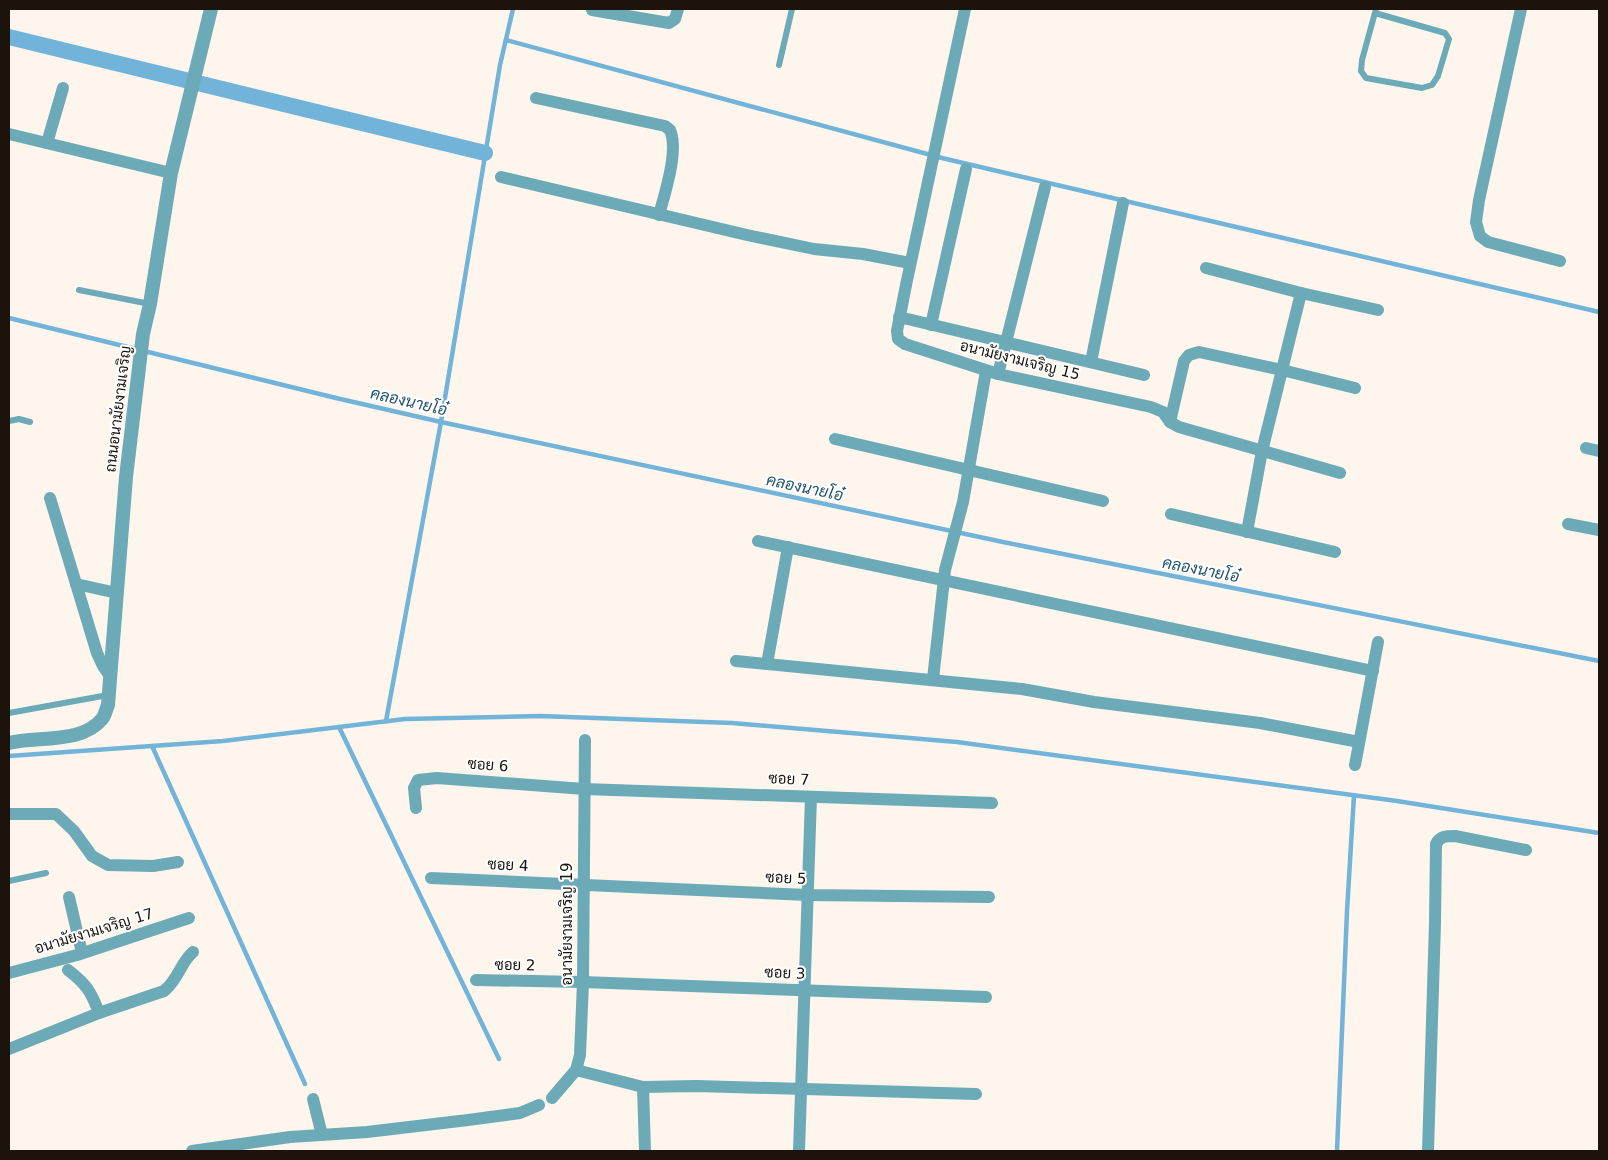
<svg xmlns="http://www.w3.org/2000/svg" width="1608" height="1160" viewBox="0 0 1608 1160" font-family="'DejaVu Sans',Sarabun,sans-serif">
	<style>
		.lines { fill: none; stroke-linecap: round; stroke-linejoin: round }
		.stream { stroke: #72b3d9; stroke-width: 4.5 }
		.canal { stroke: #72b3d9; stroke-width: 16 }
		.service { stroke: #6daab7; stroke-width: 6 }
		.minor { stroke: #6daab7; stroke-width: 12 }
		.tertiary { stroke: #6daab7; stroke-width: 14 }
		.labels { text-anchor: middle; stroke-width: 4; stroke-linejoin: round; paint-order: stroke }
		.street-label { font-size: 15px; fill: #1b130c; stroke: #fff }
		.water-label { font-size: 16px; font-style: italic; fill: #21536e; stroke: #fff }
	</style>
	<rect width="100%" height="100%" fill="#fef5ed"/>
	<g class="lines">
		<!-- stream -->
		<g class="stream">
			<polyline points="506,40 942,158 1599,312"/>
			<polyline points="9,318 336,398 441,422 1003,542 1599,661"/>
			<polyline points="386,721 441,422 500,65 513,9"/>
			<polyline points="339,727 499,1059"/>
			<polyline points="152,746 305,1084"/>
			<polyline points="9,756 223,741 405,719 540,716 732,723 957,742 1397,801 1599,833"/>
			<polyline points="1337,1151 1347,911 1354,795"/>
		</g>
		<!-- canal -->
		<polyline class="canal" points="9,37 485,153"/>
		<!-- service -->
		<g class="service">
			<polyline points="1375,13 1445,33 1449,39 1438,76 1432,85 1422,88 1366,78 1361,71 1362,60 1376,9"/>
			<polyline points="779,65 792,9"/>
			<polyline points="79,290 150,304"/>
			<polyline points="9,421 19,419 30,422"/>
			<polyline points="9,713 108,695"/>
			<polyline points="9,881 46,873"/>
		</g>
		<!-- minor -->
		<g class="minor">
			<polyline points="965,9 906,285 897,331 898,339 905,344 998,374 1151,407 1163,412 1170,422 1179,427 1340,473"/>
			<polyline points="1521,9 1479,200 1476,222 1480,236 1488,242 1560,261"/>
			<polyline points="592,10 669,23 675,19 678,9"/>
			<path d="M 536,98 L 665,126 L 670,130 C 679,150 665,193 659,215"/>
			<polyline points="9,134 171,173"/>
			<polyline points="47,143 63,88"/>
			<polyline points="501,177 747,235 814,249 863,254 910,263"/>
			<polyline points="1206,268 1301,293 1378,310"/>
			<polyline points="899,317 1144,375"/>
			<polyline points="931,325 966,169"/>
			<polyline points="1091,362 1123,203"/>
			<polyline points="998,374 1045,187"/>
			<polyline points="1170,422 1184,361 1189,355 1199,352 1282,370 1355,388"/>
			<polyline points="835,439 1103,501"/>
			<polyline points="1586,448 1599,451"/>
			<polyline points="50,498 97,653 103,666 110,676"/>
			<polyline points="1171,514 1335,552"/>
			<polyline points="1568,524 1599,530"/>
			<polyline points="1247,532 1262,451 1301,293"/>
			<polyline points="758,541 1373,671"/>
			<polyline points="76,584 117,593"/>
			<polyline points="736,661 1022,689 1094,702 1260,723 1359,742"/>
			<polyline points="767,664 788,547"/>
			<polyline points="933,679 945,570 963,502 986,371"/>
			<polyline points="1355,765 1378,642"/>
			<polyline points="416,808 414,788 418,780 437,778 584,789 992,803"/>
			<polyline points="9,814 56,814 74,831 92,856 108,865 153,866 178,862"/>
			<polyline points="431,878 807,895 989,897"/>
			<polyline points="69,897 82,953"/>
			<path d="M 68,970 C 86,984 91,991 99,1013"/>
			<polyline points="9,973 77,955 189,918"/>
			<polyline points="476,980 583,982 986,997"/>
			<path d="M 9,1049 L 99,1013 L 164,991 C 179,979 180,963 193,952"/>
			<polyline points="576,1070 643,1087 697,1086 976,1094"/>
			<polyline points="643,1087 645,1151"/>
			<polyline points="552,1098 576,1070 580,1055 583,982 585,740"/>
			<polyline points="313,1099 322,1135"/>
			<polyline points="192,1151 290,1137 367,1132 468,1120 520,1113 539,1105"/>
			<polyline points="799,1151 811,797"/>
			<path d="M 1428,1151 L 1435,923 L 1436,844 C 1440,836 1446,836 1455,836 L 1526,850"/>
		</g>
		<!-- tertiary -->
		<path class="tertiary" d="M 9,743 C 37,736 82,744 102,719 C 105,716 106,709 108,705 L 126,477 L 143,334 L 150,304 L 171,173 L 211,9"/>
	</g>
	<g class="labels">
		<!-- street labels -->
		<g class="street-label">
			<text transform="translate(1020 360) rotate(14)" y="5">อนามัยงามเจริญ 15</text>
			<text transform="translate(118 409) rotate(-83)" y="5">ถนนอนามัยงามเจริญ</text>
			<text transform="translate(488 765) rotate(4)" y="5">ซอย 6</text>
			<text transform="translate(789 779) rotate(2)" y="5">ซอย 7</text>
			<text transform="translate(508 865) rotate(3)" y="5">ซอย 4</text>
			<text transform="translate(786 878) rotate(2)" y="5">ซอย 5</text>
			<text transform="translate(567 924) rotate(-90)" y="5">อนามัยงามเจริญ 19</text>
			<text transform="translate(94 931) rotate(-17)" y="5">อนามัยงามเจริญ 17</text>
			<text transform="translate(515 965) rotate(1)" y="5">ซอย 2</text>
			<text transform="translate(785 973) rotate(2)" y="5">ซอย 3</text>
		</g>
		<!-- water labels -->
		<g class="water-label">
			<text transform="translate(409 401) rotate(13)" y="6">คลองนายโอ๋</text>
			<text transform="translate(805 487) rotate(12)" y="6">คลองนายโอ๋</text>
			<text transform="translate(1201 569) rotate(11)" y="6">คลองนายโอ๋</text>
		</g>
	</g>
	<!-- border -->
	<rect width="1608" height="1160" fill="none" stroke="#1b130c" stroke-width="20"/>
</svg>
